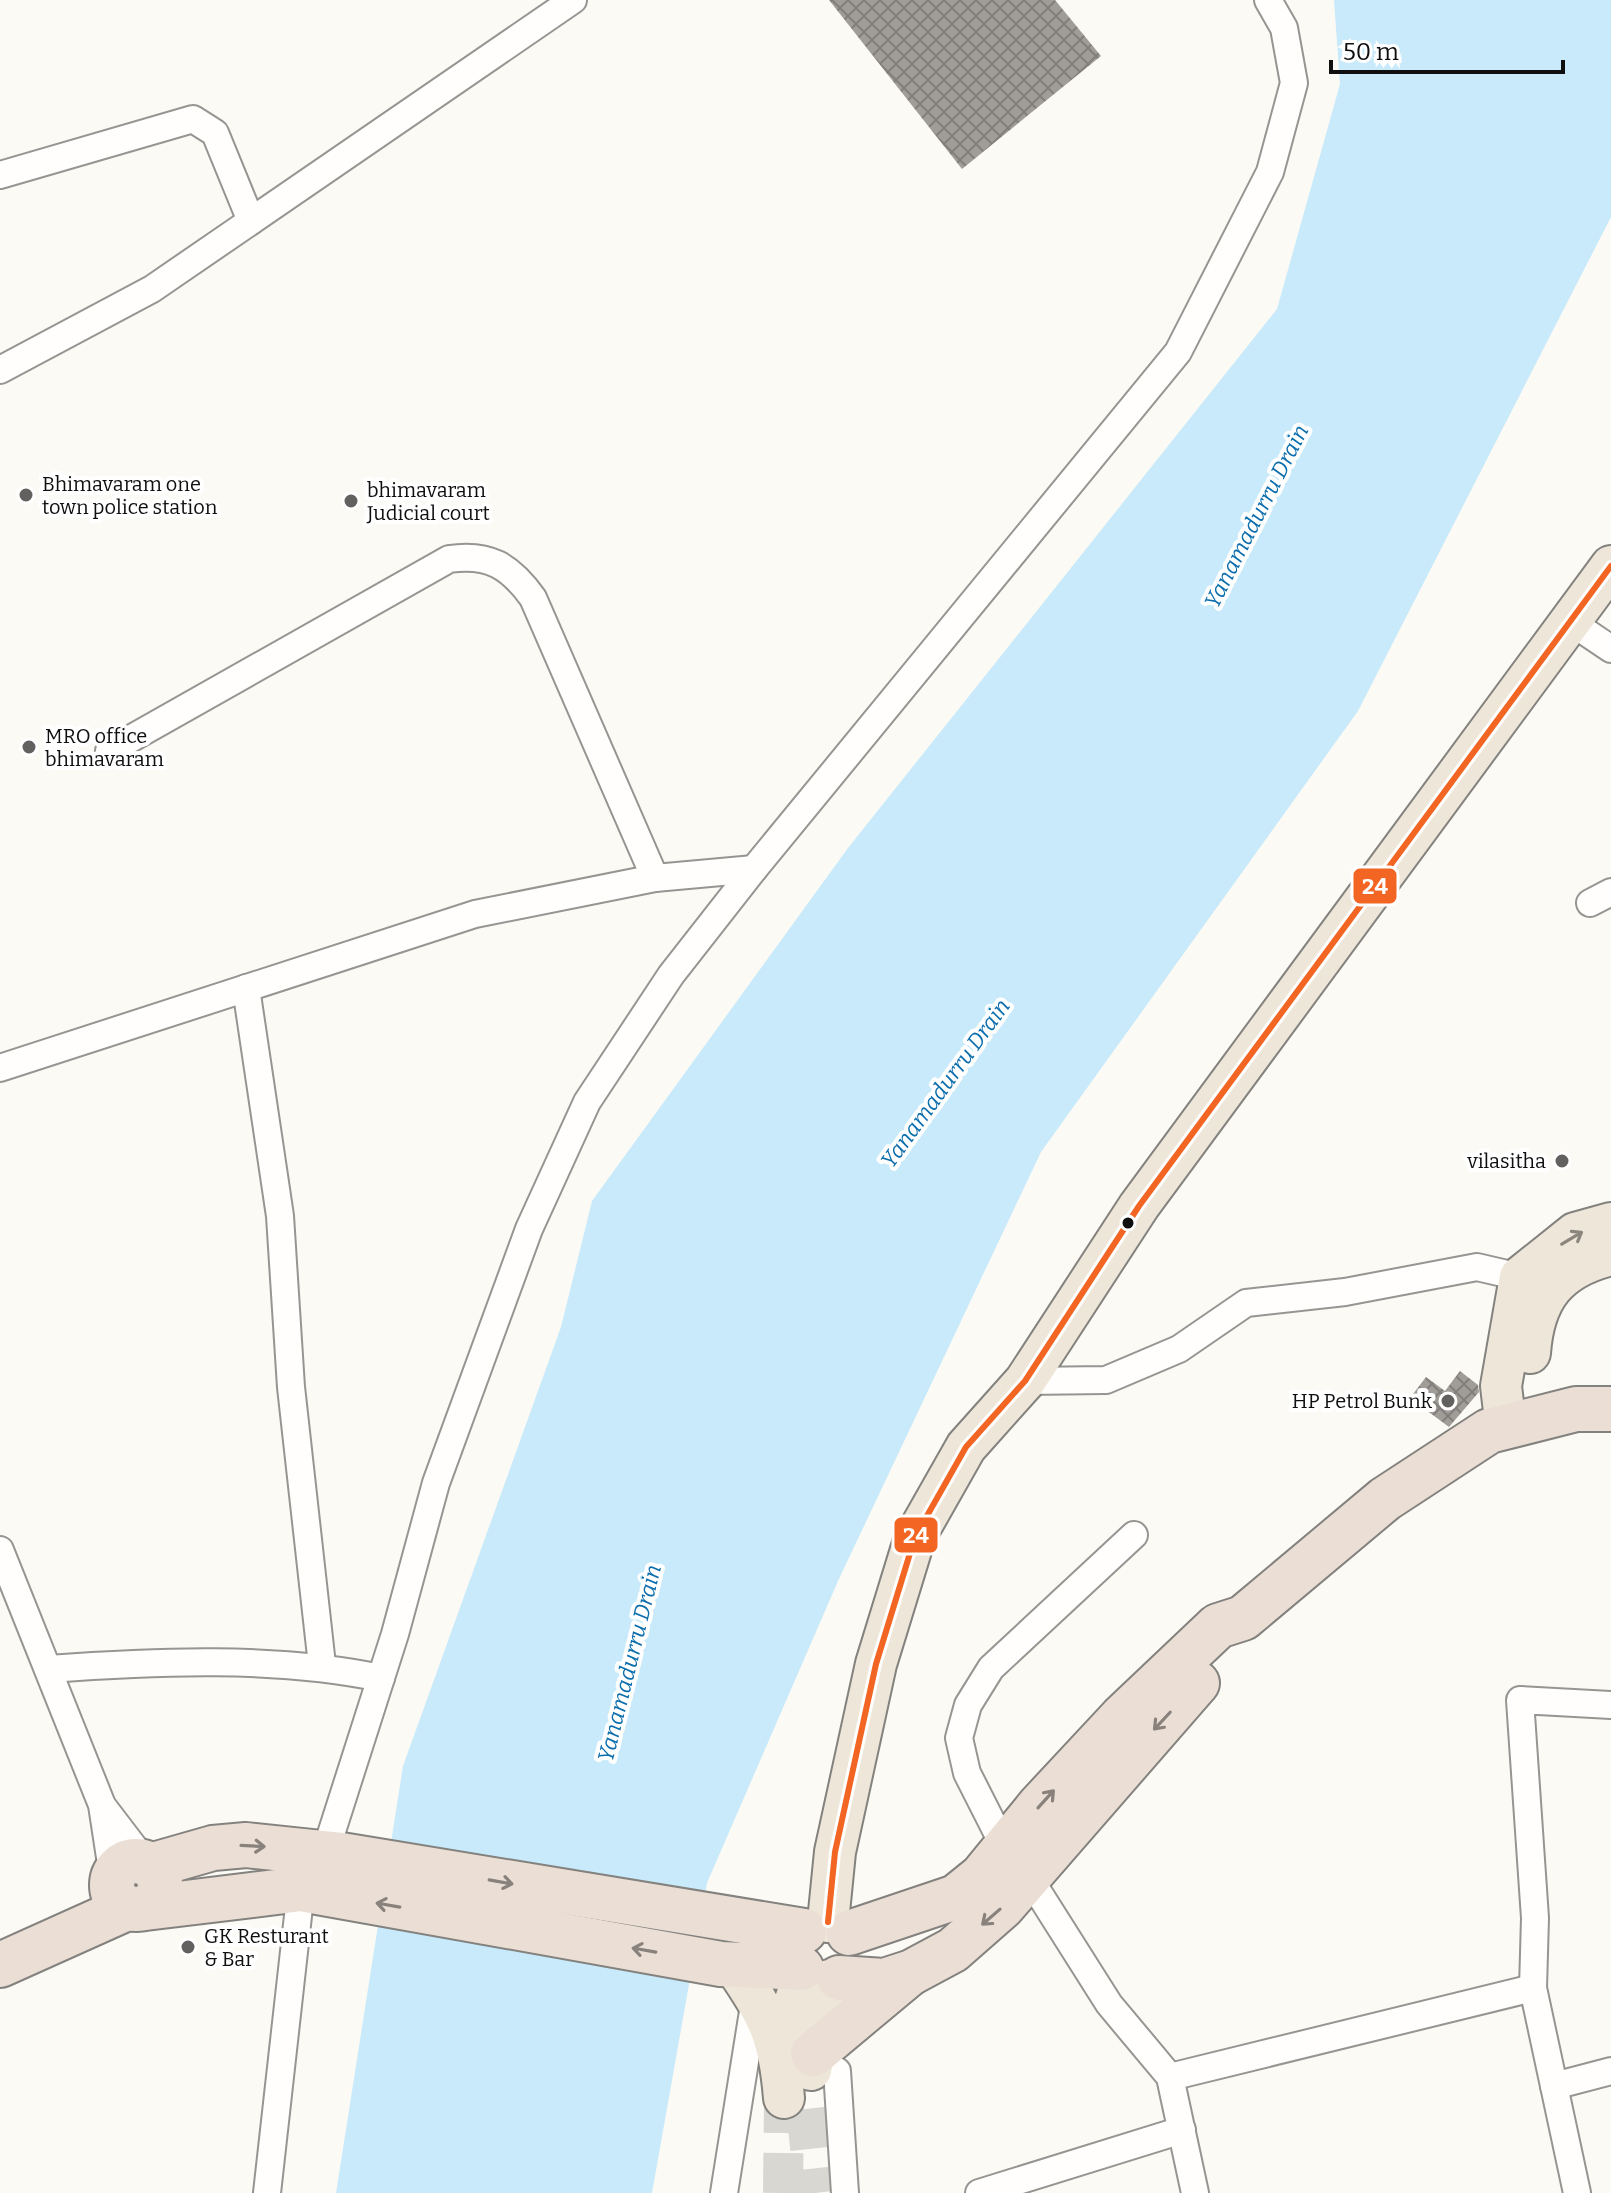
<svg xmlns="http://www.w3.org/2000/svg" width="1611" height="2193" viewBox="0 0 1611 2193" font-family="Bitter,serif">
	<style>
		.water { fill: #c8eafa }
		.building { fill: url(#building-cross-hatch) }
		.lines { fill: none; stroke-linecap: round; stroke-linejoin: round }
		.primary-tunnel { stroke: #d8d7d2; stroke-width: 40; stroke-dasharray: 40 20; stroke-linecap: butt }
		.street-casing { stroke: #969592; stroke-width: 30 }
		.primary-casing { stroke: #83827f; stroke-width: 44 }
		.highway-casing { stroke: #83827f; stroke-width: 48 }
		.street { stroke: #fffefd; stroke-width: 26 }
		.primary { stroke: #eee7d9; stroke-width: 40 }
		.highway { stroke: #ebdfd5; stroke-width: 44 }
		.bus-1-casing { stroke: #fff; stroke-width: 12 }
		.bus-1 { stroke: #f26522; stroke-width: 6 }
		.oneway { stroke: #8a867e }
		.oneway2 { stroke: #88817c }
		.poi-dot { fill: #62615f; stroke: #fff; stroke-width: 3 }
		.bus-dot { fill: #0f0f0f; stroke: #fff; stroke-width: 3 }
		.labels { text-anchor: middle; stroke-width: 8; stroke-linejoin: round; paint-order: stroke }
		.poi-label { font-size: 20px; fill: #0f0f0f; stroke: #fff; text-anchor: start }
		.water-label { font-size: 22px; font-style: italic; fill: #0c6ead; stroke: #fff }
		.line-badge { stroke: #fff; stroke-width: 3 }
		.badge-label { font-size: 22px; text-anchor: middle; font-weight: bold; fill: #fff }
	</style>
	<defs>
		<pattern id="building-cross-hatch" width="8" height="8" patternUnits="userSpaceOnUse" patternTransform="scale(2)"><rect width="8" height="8" fill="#a09d99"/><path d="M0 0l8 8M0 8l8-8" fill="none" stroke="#817e7b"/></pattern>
	</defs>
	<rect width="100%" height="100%" fill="#fcfaf4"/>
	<!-- water -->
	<polygon class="water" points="1334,0 1611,0 1611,217 1358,711 1041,1152 838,1581 707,1883 652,2193 336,2193 403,1766 561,1327 592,1201 848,848 1277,309 1340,84"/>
	<!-- building -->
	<g class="building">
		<polygon points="829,0 1055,0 1101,56 962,169"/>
		<polygon points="1460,1371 1478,1385 1479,1392 1449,1427 1410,1398 1426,1377 1445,1391"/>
	</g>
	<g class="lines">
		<!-- primary-tunnel -->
		<g class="primary-tunnel">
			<polyline points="806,2109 815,2193"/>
			<polyline points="783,2193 784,2098"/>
		</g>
		<!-- street casing -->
		<g class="street-casing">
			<g id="street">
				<polyline points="0,175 193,119 215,133 251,221"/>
				<polyline points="0,370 152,289 573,0"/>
				<polyline points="1571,622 1611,649"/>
				<path d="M 109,751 L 449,559 C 489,553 510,566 533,598 L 655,878"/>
				<polyline points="1590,903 1611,892"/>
				<polyline points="246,988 280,1216 291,1387 322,1665"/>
				<polyline points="0,1068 475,914 655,878 754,869"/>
				<polyline points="1025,1381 1106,1380 1179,1349 1246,1303 1345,1292 1477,1267 1520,1277 1533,1288"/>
				<polyline points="1134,1535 991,1668 968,1705 959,1738 967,1773 1005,1848 1028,1876 1109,2004 1170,2077 1195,2193"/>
				<polyline points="0,1550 102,1805 113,1877"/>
				<path d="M 48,1669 C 157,1661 274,1656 381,1678"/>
				<polyline points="104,1808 146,1863"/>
				<polyline points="325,1853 395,1634 436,1483 529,1229 587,1102 671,975 754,869 1178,352 1270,172 1294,83 1284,28 1268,0"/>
				<polyline points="813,2054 837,2071 845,2193"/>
				<polyline points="1170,2077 1533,1988"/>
				<polyline points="1554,2086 1611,2071"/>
				<polyline points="267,2193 301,1889"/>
				<polyline points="724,2193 755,1999"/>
				<polyline points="979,2193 1182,2130"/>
				<polyline points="1577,2193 1533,1988 1535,1918 1520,1700 1611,1705"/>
			</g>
		</g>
		<!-- primary casing -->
		<g class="primary-casing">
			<g id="primary">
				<path d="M 1530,1353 C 1534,1298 1557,1268 1611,1255"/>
				<polyline points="1506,1428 1501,1386 1520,1277 1575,1233 1611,1223"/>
				<polyline points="828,1922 835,1852 876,1664 915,1537 966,1447 1025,1381 1139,1206 1611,566"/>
				<path d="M 733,1964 C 768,2016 779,2035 784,2098"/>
				<polyline points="779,2046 805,1972"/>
				<polyline points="811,2070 830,1980"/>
			</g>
		</g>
		<!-- highway casing -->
		<g class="highway-casing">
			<g id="highway">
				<circle cx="136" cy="1885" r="24"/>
				<polyline points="150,1866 213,1848 246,1845 341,1855 804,1931"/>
				<polyline points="145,1908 301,1889 721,1964 801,1968"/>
				<polyline points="849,1933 956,1897 982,1876 1040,1805 1122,1717 1218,1626 1243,1618 1385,1499 1489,1431 1576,1409 1611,1409"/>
				<polyline points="0,1965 127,1908"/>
				<polyline points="839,1978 884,1981 912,1972 953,1950 1002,1907 1197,1683"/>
				<polyline points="813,2054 910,1973"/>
			</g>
		</g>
		<!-- street -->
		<use href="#street" class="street"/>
		<!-- primary -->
		<use href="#primary" class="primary"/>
		<!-- highway -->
		<use href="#highway" class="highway"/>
		<!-- bus-1 casing -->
		<g class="bus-1-casing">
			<polyline id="bus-1" points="828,1922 835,1852 876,1664 915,1537 966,1447 1025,1381 1139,1206 1611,566"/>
		</g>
		<!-- bus-1 -->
		<use href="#bus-1" class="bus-1"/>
	</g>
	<!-- one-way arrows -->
	<defs><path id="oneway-shaft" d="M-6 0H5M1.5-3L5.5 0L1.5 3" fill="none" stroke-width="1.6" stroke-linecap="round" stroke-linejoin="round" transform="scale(2)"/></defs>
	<use class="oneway" href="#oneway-shaft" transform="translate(1572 1238) rotate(-31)"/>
	<g class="oneway2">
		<use href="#oneway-shaft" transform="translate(1162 1721) rotate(133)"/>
		<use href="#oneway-shaft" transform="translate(1046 1799) rotate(-48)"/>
		<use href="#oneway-shaft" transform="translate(253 1846) rotate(3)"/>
		<use href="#oneway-shaft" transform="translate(501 1882) rotate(10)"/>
		<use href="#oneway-shaft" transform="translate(388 1905) rotate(-170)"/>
		<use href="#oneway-shaft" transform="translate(991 1917) rotate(139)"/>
		<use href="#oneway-shaft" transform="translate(644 1950) rotate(-170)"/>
	</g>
	<!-- markers -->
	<g class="poi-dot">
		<circle cx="26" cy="495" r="8"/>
		<circle cx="351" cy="501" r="8"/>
		<circle cx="29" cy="747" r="8"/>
		<circle cx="1562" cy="1161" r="8"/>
		<circle cx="1448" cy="1401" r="8"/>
		<circle cx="188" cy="1947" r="8"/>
	</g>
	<circle class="bus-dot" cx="1128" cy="1223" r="7"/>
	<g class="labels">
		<!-- poi labels -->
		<g class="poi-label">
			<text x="42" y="491">Bhimavaram one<tspan x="42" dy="23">town police station</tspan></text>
			<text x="367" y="497">bhimavaram<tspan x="367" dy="23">Judicial court</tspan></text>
			<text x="45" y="743">MRO office<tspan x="45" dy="23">bhimavaram</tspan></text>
			<text x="1546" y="1168" text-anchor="end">vilasitha</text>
			<text x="1432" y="1408" text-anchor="end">HP Petrol Bunk</text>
			<text x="204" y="1943">GK Resturant<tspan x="204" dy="23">&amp; Bar</tspan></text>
		</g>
		<!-- water labels -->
		<g class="water-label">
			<text transform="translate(1256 516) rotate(-63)" y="8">Yanamadurru Drain</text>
			<text transform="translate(945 1083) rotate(-54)" y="8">Yanamadurru Drain</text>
			<text transform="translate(629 1663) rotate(-76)" y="8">Yanamadurru Drain</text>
		</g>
	</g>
	<g class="line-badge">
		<rect x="1352" y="867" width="46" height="38" rx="8" fill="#f26522"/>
		<rect x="893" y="1516" width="46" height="38" rx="8" fill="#f26522"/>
	</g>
	<g class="badge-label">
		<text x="1375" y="894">24</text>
		<text x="916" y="1543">24</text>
	</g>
	<!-- scale -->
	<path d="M1331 60v12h232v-12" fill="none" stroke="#0f0f0f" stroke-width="4"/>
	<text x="1343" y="60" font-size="24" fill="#0f0f0f" stroke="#ffffff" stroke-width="6" paint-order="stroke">50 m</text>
</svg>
